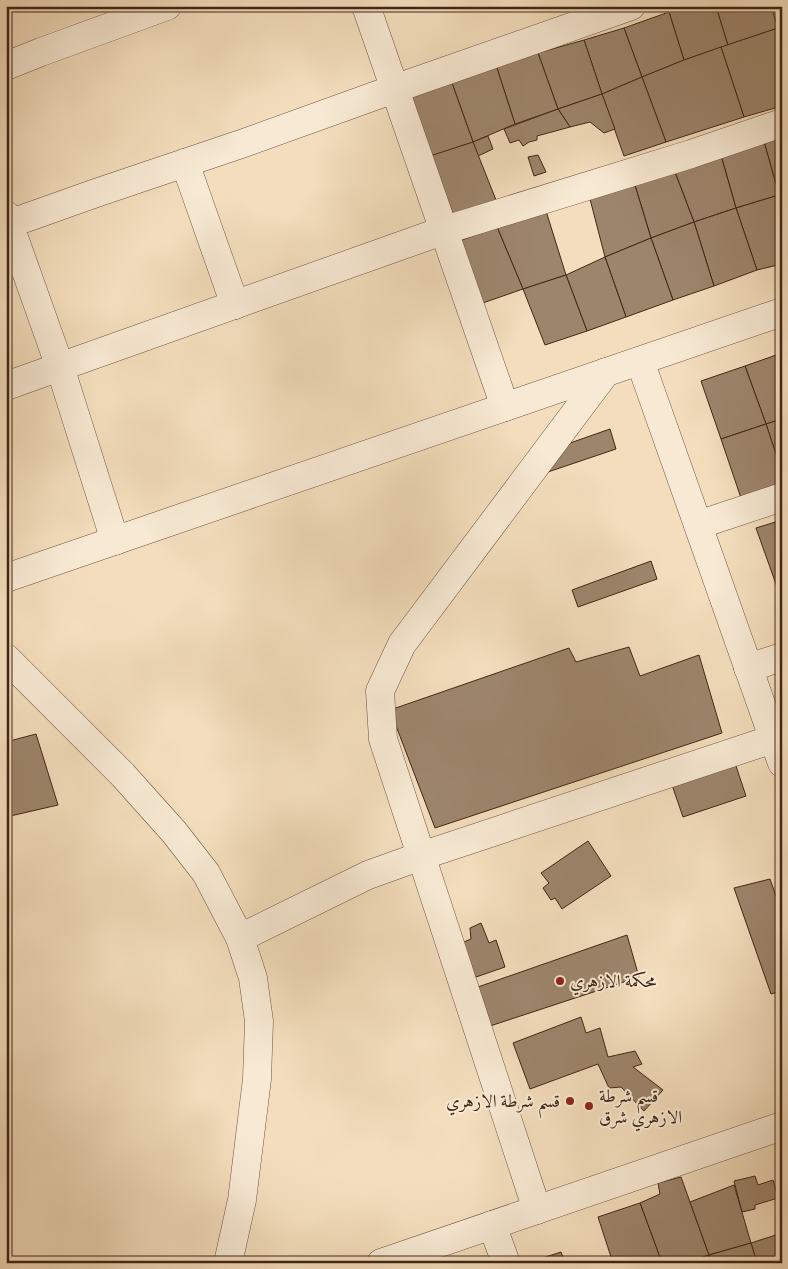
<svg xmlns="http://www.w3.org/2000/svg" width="788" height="1269" viewBox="0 0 788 1269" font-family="'IM FELL English',Amiri,serif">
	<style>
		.building { fill: #9d856c; stroke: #402616 }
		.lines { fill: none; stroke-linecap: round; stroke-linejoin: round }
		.minor-casing { stroke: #6d5440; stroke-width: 29 }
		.minor { stroke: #f7e9d3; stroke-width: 28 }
		.poi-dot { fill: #8f2418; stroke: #f7e9d3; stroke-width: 2 }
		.labels { text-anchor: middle; stroke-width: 4; stroke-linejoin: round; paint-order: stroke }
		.poi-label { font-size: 18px; fill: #402616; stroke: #f7e9d3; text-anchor: start }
	</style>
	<rect width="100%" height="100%" fill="#f3ddbc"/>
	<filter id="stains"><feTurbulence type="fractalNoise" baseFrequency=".004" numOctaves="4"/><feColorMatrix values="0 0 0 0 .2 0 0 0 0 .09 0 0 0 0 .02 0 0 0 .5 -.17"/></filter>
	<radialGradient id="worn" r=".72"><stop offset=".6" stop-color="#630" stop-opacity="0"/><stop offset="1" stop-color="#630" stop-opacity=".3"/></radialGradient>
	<!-- building -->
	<g class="building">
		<polygon points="684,6 716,6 728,45 684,60 669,12"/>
		<polygon points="716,6 771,6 778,28 728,45"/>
		<polygon points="669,12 684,60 642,77 624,28"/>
		<polygon points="624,28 642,77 602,94 584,40"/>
		<polygon points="778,28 782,42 782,106 744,117 721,47"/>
		<polygon points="584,40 602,94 558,109 538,53"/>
		<polygon points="721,47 744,117 666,142 642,77 684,60"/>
		<polygon points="538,53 558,109 515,124 496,65"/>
		<polygon points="496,65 515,124 473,142 452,83"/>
		<polygon points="642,77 666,142 624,156 602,94"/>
		<polygon points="452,83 473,142 420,160 401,96"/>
		<polygon points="602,94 615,129 604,133 590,122 570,127 558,109"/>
		<polygon points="558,109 570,127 537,136 537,140 529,142 523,146 519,140 510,143 504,129"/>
		<polygon points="782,132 782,194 779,195 763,138"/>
		<polygon points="488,136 493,149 478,156 473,142"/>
		<polygon points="763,138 779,195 736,208 720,152"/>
		<polygon points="473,142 496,200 453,214 430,156"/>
		<polygon points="720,152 736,208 694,222 673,167"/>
		<polygon points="538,155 546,172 534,176 528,157"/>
		<polygon points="673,167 694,222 651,238 634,182"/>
		<polygon points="634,182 651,238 605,257 590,199"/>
		<polygon points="779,195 782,204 782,264 757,270 736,208"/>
		<polygon points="736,208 757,270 714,286 694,222"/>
		<polygon points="546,211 566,275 523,289 497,227"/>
		<polygon points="694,222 714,286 673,300 651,238"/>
		<polygon points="497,227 523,289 477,305 454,243"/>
		<polygon points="651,238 673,300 626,317 605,257"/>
		<polygon points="605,257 626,317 587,331 566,275"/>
		<polygon points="566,275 587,331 545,345 523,289"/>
		<polygon points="782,353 782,419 766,424 745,366"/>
		<polygon points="745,366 766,424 721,439 701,381"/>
		<polygon points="782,419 782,472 766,424"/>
		<polygon points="766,424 782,472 782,484 741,498 721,439"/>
		<polygon points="610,429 616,449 539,475 533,456"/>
		<polygon points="782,520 782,585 777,587 756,528"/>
		<polygon points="651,561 657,579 578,607 572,590"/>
		<polygon points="629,647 640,676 699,655 722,733 435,828 390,710 569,648 576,662"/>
		<polygon points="36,734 58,805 6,817 6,742"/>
		<polygon points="735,763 746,796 683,817 671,782"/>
		<polygon points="588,841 611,876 562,909 555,898 551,900 543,888 549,883 541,873"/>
		<polygon points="770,879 782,913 782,991 771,994 734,888"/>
		<polygon points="481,923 489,943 496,940 505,967 476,977 459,944 471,939 470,928"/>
		<polygon points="627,935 639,977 487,1027 475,988"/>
		<polygon points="581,1017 586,1033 600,1028 608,1057 635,1051 642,1064 633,1067 663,1090 644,1111 621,1087 609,1088 598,1064 530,1089 513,1043"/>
		<polygon points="755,1176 758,1185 773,1180 778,1198 755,1205 755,1209 742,1212 734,1181"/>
		<polygon points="681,1177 709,1255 684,1263 662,1263 640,1203 660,1194 658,1183"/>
		<polygon points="734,1185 751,1243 709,1255 690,1202"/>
		<polygon points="640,1203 662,1263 613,1263 598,1217"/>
		<polygon points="782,1233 782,1263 757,1263 751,1243"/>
		<polygon points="751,1243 757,1263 712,1263 709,1255"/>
		<polygon points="561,1252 565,1263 527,1263"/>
		<polygon points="709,1255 712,1263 684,1263"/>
	</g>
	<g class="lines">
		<!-- minor casing -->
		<g class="minor-casing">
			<g id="minor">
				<polyline points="366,6 505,407"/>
				<polyline points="6,66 41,52 167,6"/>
				<polyline points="185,163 235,305"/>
				<polyline points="6,215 60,367 115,541"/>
				<polyline points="6,225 96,193 244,143 394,89 631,6"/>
				<polyline points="640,361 782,763"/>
				<polyline points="6,386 445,230 691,154 782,123"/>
				<polyline points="698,525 782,497"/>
				<polyline points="6,578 782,312"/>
				<polyline points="6,658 123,775 174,832 206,873 240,938 253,978 259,1021 257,1079 242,1200 228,1263"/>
				<polyline points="748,668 782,657"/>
				<polyline points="240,938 368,875 421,856 773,739"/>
				<polyline points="537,1210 383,739 380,691 402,644 606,372"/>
				<polyline points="492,1225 506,1263"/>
				<polyline points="381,1263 782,1126"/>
			</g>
		</g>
		<!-- minor -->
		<use href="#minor" class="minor"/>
	</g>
	<!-- markers -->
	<g class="poi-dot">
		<circle cx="560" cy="981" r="5"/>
		<circle cx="570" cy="1101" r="5"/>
		<circle cx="589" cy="1106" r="5"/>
	</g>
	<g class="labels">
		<!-- poi labels -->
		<g class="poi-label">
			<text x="570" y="987">محكمة الازهري</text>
			<text x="599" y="1102">قسم شرطة<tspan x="599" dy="21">الازهري شرق</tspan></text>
			<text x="560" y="1107" text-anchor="end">قسم شرطة الازهري</text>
		</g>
	</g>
	<!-- margin -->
	<rect width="788" height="1269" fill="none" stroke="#f3ddbc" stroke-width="25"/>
	<rect x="8" y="8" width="773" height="1254" fill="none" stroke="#402616" stroke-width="2.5"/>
	<rect x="12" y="12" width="763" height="1244" fill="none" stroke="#402616"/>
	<rect width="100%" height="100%" filter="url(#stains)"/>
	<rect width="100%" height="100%" fill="url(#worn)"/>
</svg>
